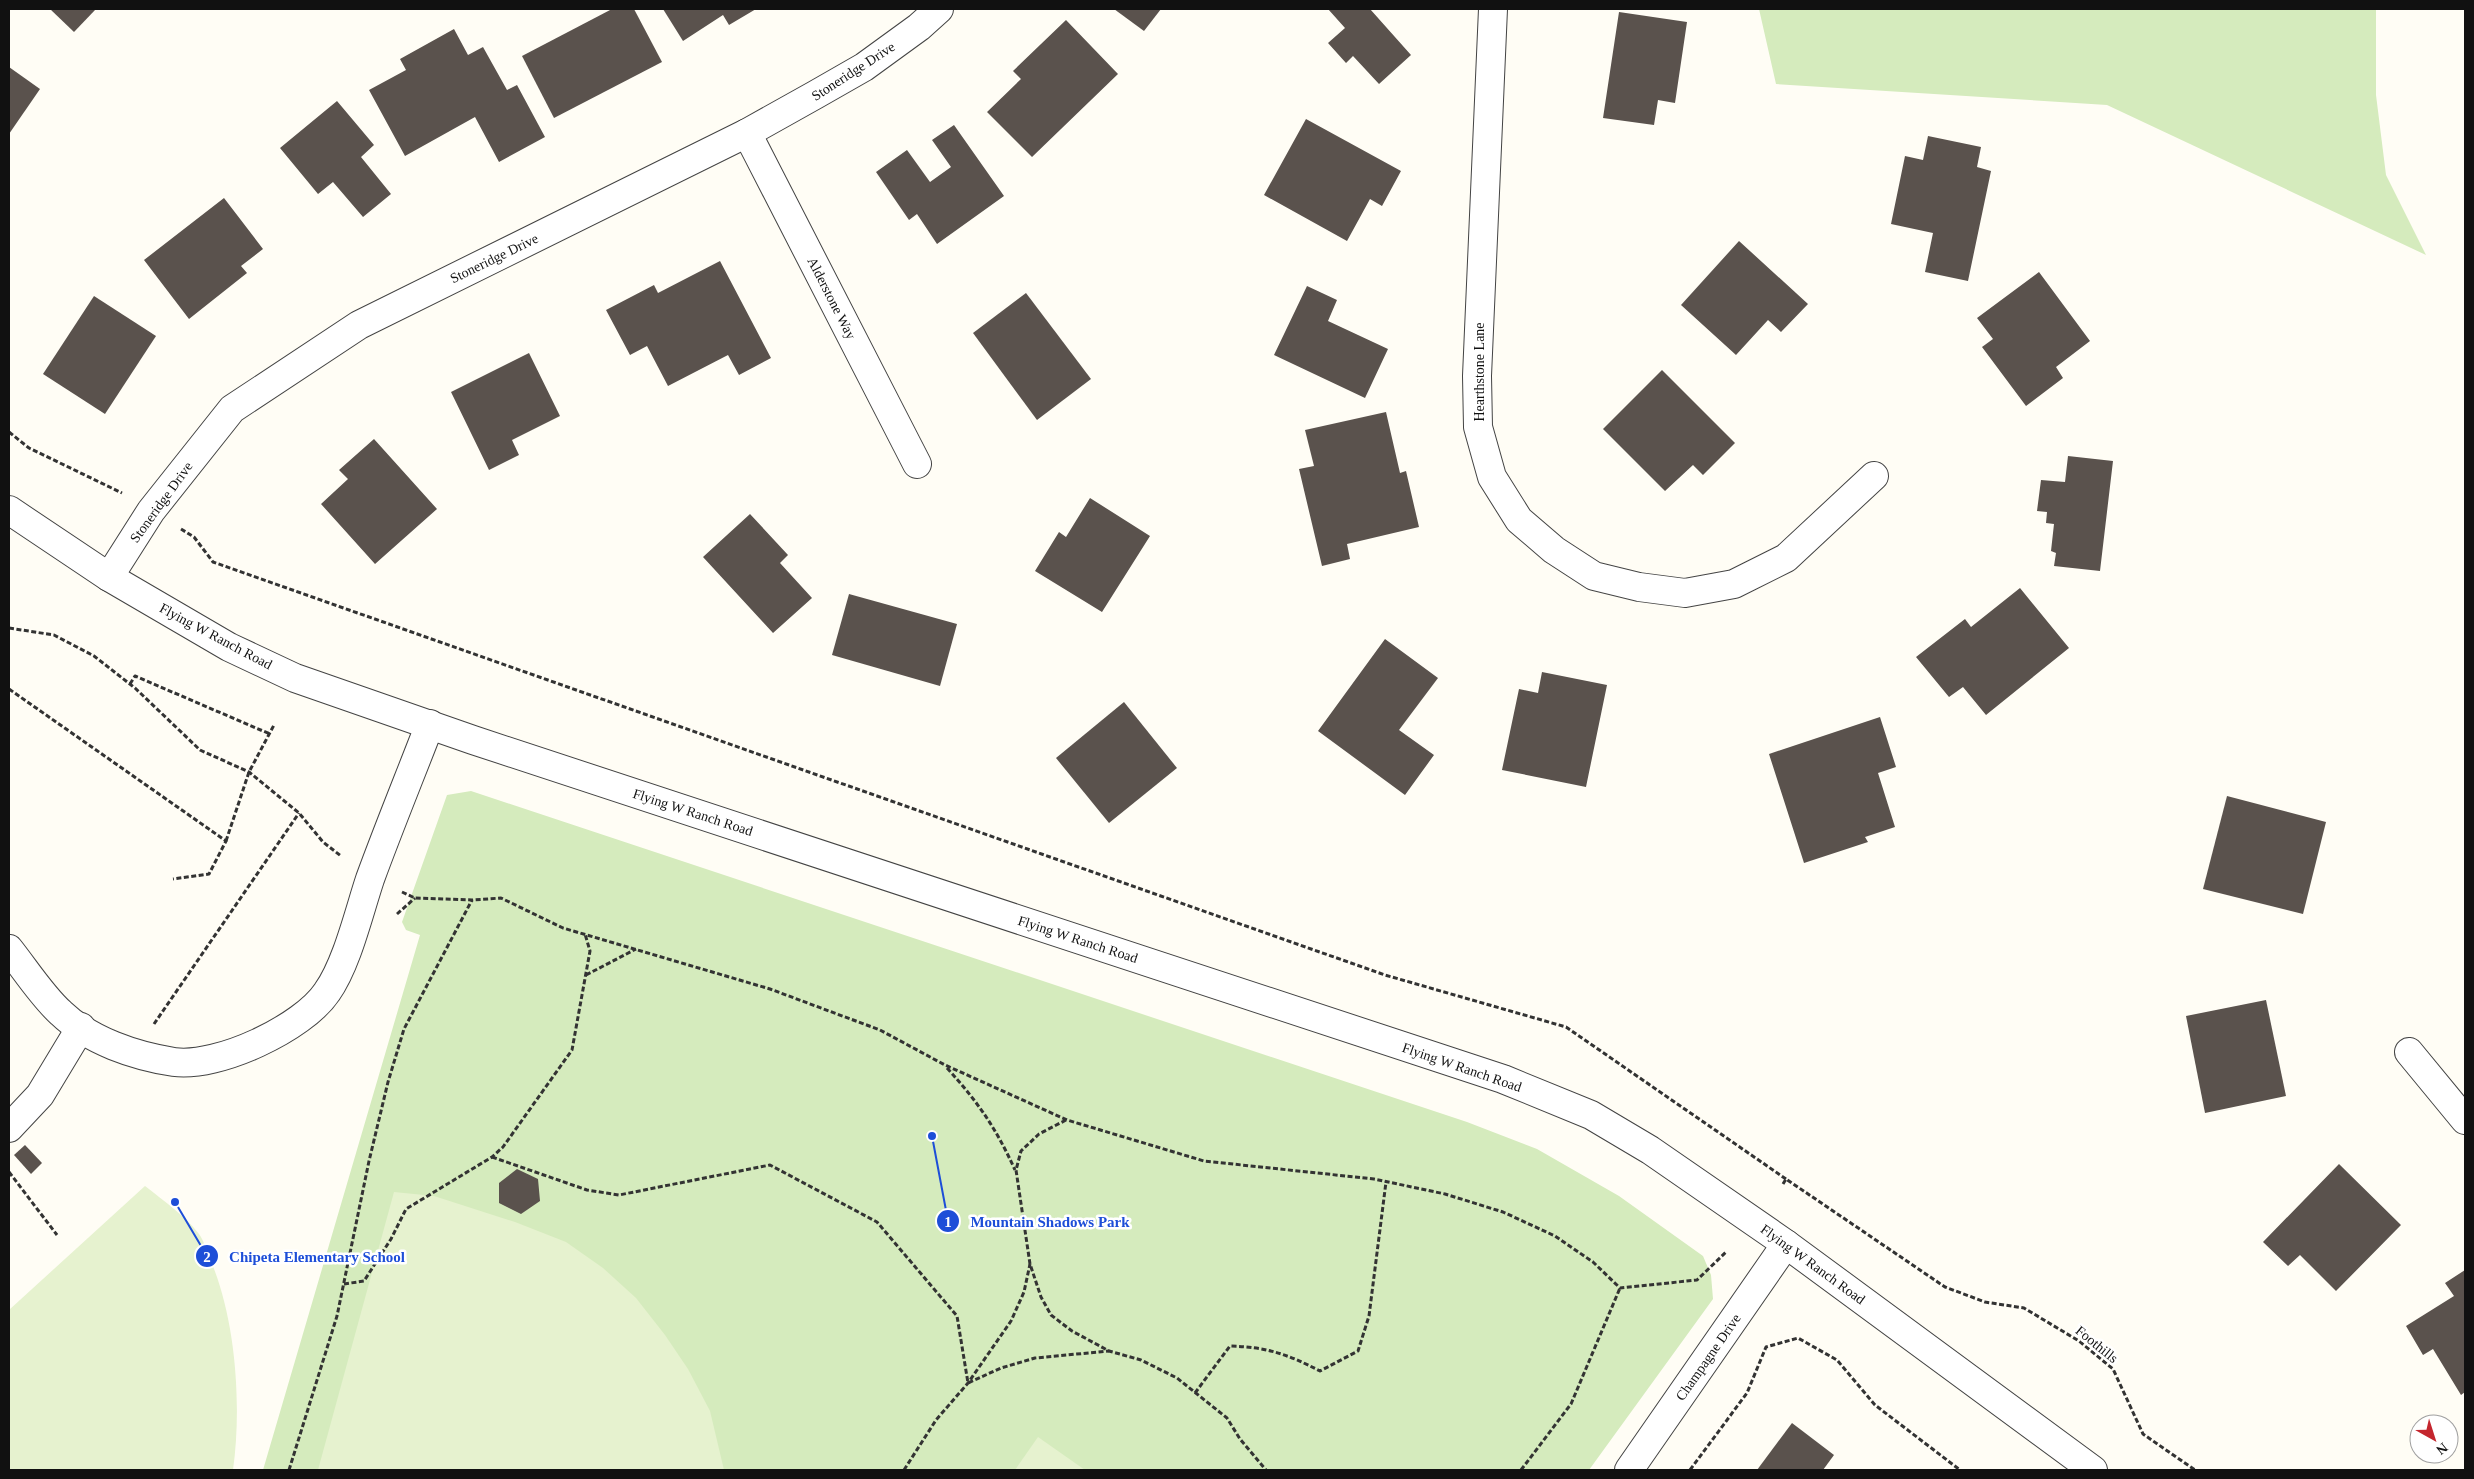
<svg xmlns="http://www.w3.org/2000/svg" width="2474" height="1479" viewBox="0 0 2474 1479" font-family="'Times New Roman',serif">
	<style>
		.green { fill: #d5ebbd }
		.pitch { fill: #e6f2cf }
		.building { fill: #5a524d }
		.lines { fill: none; stroke-linecap: round; stroke-linejoin: round }
		.minor-casing { stroke: #444; stroke-width: 30 }
		.path { stroke: #333; stroke-width: 3; stroke-dasharray: 5 2.5; stroke-linecap: butt }
		.minor { stroke: #fff; stroke-width: 28 }
		.labels { text-anchor: middle; stroke-width: 5; stroke-linejoin: round; paint-order: stroke }
		.street-label { font-size: 14px; fill: #111; stroke: #fff }
		.leader { fill: none; stroke: #1d4ed8; stroke-width: 2 }
		.callout-dot { fill: #1d4ed8; stroke: #fff; stroke-width: 2 }
		.mark-label { font-size: 15px; text-anchor: middle; font-weight: bold; fill: #fff }
		.callout-label { font-size: 15px; text-anchor: middle; font-weight: bold; fill: #1d4ed8; stroke: #fff; stroke-width: 5; stroke-linejoin: round; paint-order: stroke }
	</style>
	<rect width="100%" height="100%" fill="#fffdf5"/>
	<!-- green -->
	<g class="green">
		<polygon points="1759,9 2376,9 2376,95 2386,175 2426,255 2107,105 1776,84"/>
		<polygon points="471,791 1467,1122 1537,1149 1619,1196 1703,1256 1711,1275 1713,1299 1589,1470 263,1470 420,935 406,930 402,922 447,795"/>
	</g>
	<!-- pitch -->
	<g class="pitch">
		<path d="M 145,1186 C 164,1201 184,1215 199,1234 C 204,1241 207,1251 210,1259 C 236,1319 242,1406 233,1470 L 9,1470 L 9,1310 Z"/>
		<polygon points="394,1192 434,1196 515,1222 566,1242 603,1268 636,1298 665,1335 688,1369 710,1411 724,1470 318,1470"/>
		<polygon points="1038,1437 1085,1470 1015,1470"/>
	</g>
	<!-- building -->
	<g class="building">
		<polygon points="50,9 96,9 74,32"/>
		<polygon points="612,9 634,9 662,62 554,118 522,56"/>
		<polygon points="663,9 756,9 729,25 723,15 683,41"/>
		<polygon points="1114,9 1161,9 1144,31"/>
		<polygon points="1328,9 1370,9 1411,55 1379,84 1353,56 1346,63 1328,43 1345,28"/>
		<polygon points="1619,12 1687,22 1675,103 1658,100 1654,125 1603,118"/>
		<polygon points="1066,20 1118,74 1032,157 987,112 1021,79 1013,71"/>
		<polygon points="454,29 468,55 483,47 507,90 517,85 545,137 499,162 475,117 405,156 369,90 406,70 400,59"/>
		<polygon points="9,67 40,89 9,134"/>
		<polygon points="337,101 374,145 361,157 391,194 363,217 333,182 318,194 280,148"/>
		<polygon points="1306,119 1401,171 1382,206 1370,199 1347,241 1264,195"/>
		<polygon points="954,125 1004,196 937,244 917,214 909,220 876,172 907,150 930,182 951,167 932,140"/>
		<polygon points="1928,136 1981,147 1977,167 1991,171 1968,281 1925,272 1933,233 1891,224 1905,156 1923,160"/>
		<polygon points="224,198 263,249 241,266 247,273 189,319 144,260"/>
		<polygon points="1739,241 1808,304 1781,332 1768,320 1736,355 1681,305"/>
		<polygon points="720,261 771,358 739,375 728,355 668,386 647,346 630,355 606,310 654,285 658,293"/>
		<polygon points="2039,272 2090,341 2056,367 2063,378 2026,406 1982,347 1993,339 1977,318"/>
		<polygon points="1307,286 1337,300 1328,321 1388,349 1365,398 1274,355"/>
		<polygon points="1026,293 1091,379 1037,420 973,333"/>
		<polygon points="94,296 156,336 105,414 43,374"/>
		<polygon points="529,353 560,416 512,440 519,455 489,470 451,392"/>
		<polygon points="1662,370 1735,443 1703,475 1693,465 1665,491 1603,429"/>
		<polygon points="1386,412 1400,473 1406,471 1419,527 1347,544 1350,559 1322,566 1299,469 1314,466 1305,430"/>
		<polygon points="374,439 437,509 375,564 321,504 348,479 339,470"/>
		<polygon points="2068,456 2113,461 2100,571 2054,566 2056,553 2051,551 2054,524 2046,523 2047,512 2037,511 2041,480 2065,482"/>
		<polygon points="1090,498 1150,536 1102,612 1035,571 1059,532 1066,537"/>
		<polygon points="750,514 788,555 780,563 812,598 773,633 703,557"/>
		<polygon points="2020,588 2069,648 1986,715 1963,687 1949,697 1916,657 1965,619 1971,627"/>
		<polygon points="849,594 957,624 940,686 832,655"/>
		<polygon points="1385,639 1438,678 1399,730 1434,755 1405,795 1318,731"/>
		<polygon points="1542,672 1607,685 1586,787 1502,770 1519,689 1538,693"/>
		<polygon points="1124,702 1177,768 1109,823 1056,758"/>
		<polygon points="1880,717 1896,767 1878,773 1895,827 1865,837 1868,842 1804,863 1769,754"/>
		<polygon points="2227,796 2326,822 2303,914 2203,889"/>
		<polygon points="2266,1000 2286,1096 2205,1113 2186,1016"/>
		<polygon points="25,1145 42,1163 31,1174 14,1155"/>
		<polygon points="2339,1164 2401,1225 2336,1291 2300,1255 2288,1266 2263,1242"/>
		<polygon points="517,1169 538,1179 540,1201 521,1214 499,1203 499,1183"/>
		<polygon points="2465,1270 2465,1392 2461,1395 2433,1349 2423,1355 2406,1326 2454,1296 2445,1283"/>
		<polygon points="1792,1423 1834,1455 1823,1470 1757,1470"/>
	</g>
	<g class="lines">
		<!-- minor casing -->
		<g class="minor-casing">
			<g id="minor">
				<polyline points="1493,9 1477,376 1478,427 1492,477 1519,520 1554,550 1594,576 1639,587 1685,593 1734,584 1786,558 1874,476"/>
				<polyline points="747,133 917,464"/>
				<polyline points="9,510 109,577 229,647 295,678 473,740 1503,1079 1591,1115 1650,1150 1786,1244 2093,1470"/>
				<polyline points="109,577 151,511 232,409 359,325 747,133 815,95 864,67 919,27 939,9"/>
				<path d="M 9,949 C 25,969 42,996 61,1013 C 90,1041 135,1056 174,1062 C 218,1068 303,1028 327,992 C 347,964 359,912 370,879 C 389,827 410,776 430,724"/>
				<polyline points="2409,1052 2465,1120"/>
				<polyline points="9,1128 40,1095 81,1027"/>
				<polyline points="1629,1470 1786,1244"/>
			</g>
		</g>
		<!-- path -->
		<g class="path">
			<polyline points="9,432 29,448 122,493"/>
			<polyline points="181,529 194,537 213,562 1385,975 1566,1027 1786,1179"/>
			<polyline points="9,628 54,635 94,656 135,688 200,750 249,772 299,813 323,842 341,856"/>
			<polyline points="130,684 135,676 270,734"/>
			<polyline points="9,689 226,841 209,874 173,879"/>
			<polyline points="226,841 249,772 274,725"/>
			<polyline points="402,892 415,898 472,900 501,898 563,928 770,989 880,1030 945,1065 1067,1120 1204,1161 1374,1179 1445,1194 1503,1212 1555,1236 1593,1262 1620,1288 1697,1280 1726,1252"/>
			<polyline points="397,914 415,898"/>
			<polyline points="586,975 636,949"/>
			<polyline points="154,1024 299,813"/>
			<path d="M 947,1068 C 978,1102 996,1128 1015,1170"/>
			<polyline points="1066,1120 1039,1134 1021,1151 1016,1170 1030,1264 1041,1297 1051,1315 1072,1331 1109,1351 1141,1360 1177,1378 1227,1418 1240,1439 1266,1470"/>
			<polyline points="492,1157 587,1190 619,1195 770,1165 877,1222 957,1316 968,1383 1001,1368 1035,1358 1109,1351"/>
			<polyline points="9,1172 57,1235"/>
			<polyline points="1783,1184 1786,1179 1945,1287 1985,1302 2024,1308 2079,1341 2113,1369 2143,1434 2195,1470"/>
			<polyline points="344,1284 364,1281 391,1239 406,1209 492,1157 503,1147 572,1050 590,951 585,934"/>
			<path d="M 1195,1393 L 1230,1346 C 1267,1347 1287,1354 1320,1371 L 1358,1351 L 1369,1316 L 1386,1182"/>
			<polyline points="289,1470 337,1316 369,1161 388,1082 404,1029 472,900"/>
			<polyline points="904,1470 936,1420 968,1383 1011,1321 1024,1292 1030,1264"/>
			<polyline points="1521,1470 1571,1404 1620,1288"/>
			<polyline points="1690,1470 1747,1393 1766,1347 1798,1338 1837,1360 1875,1405 1960,1470"/>
		</g>
		<!-- minor -->
		<use href="#minor" class="minor"/>
	</g>
	<g class="labels">
		<!-- street labels -->
		<g class="street-label">
			<text transform="translate(853 71) rotate(-33)" y="5">Stoneridge Drive</text>
			<text transform="translate(494 258) rotate(-26)" y="5">Stoneridge Drive</text>
			<text transform="translate(832 298) rotate(63)" y="5">Alderstone Way</text>
			<text transform="translate(1479 372) rotate(-90)" y="5">Hearthstone Lane</text>
			<text transform="translate(161 502) rotate(-54)" y="5">Stoneridge Drive</text>
			<text transform="translate(216 636) rotate(28)" y="5">Flying W Ranch Road</text>
			<text transform="translate(693 812) rotate(18)" y="5">Flying W Ranch Road</text>
			<text transform="translate(1078 939) rotate(18)" y="5">Flying W Ranch Road</text>
			<text transform="translate(1462 1067) rotate(19)" y="5">Flying W Ranch Road</text>
			<text transform="translate(1813 1264) rotate(36)" y="5">Flying W Ranch Road</text>
			<text transform="translate(2097 1344) rotate(39)" y="5">Foothills</text>
			<text transform="translate(1708 1357) rotate(-55)" y="5">Champagne Drive</text>
		</g>
	</g>
	<!-- callouts -->
	<path class="leader" d="M932 1136L948 1221M175 1202L207 1256"/>
	<g class="callout-dot">
		<circle cx="932" cy="1136" r="5"/>
		<circle cx="175" cy="1202" r="5"/>
		<circle cx="948" cy="1221" r="12"/>
		<circle cx="207" cy="1256" r="12"/>
	</g>
	<g class="mark-label">
		<text x="948" y="1227">1</text>
		<text x="207" y="1262">2</text>
	</g>
	<g class="callout-label">
		<text x="1050" y="1227">Mountain Shadows Park</text>
		<text x="317" y="1262">Chipeta Elementary School</text>
	</g>
	<!-- border -->
	<rect width="2474" height="1479" fill="none" stroke="#111111" stroke-width="20"/>
	<!-- north arrow -->
	<g transform="translate(2434 1439) rotate(141)"><circle r="24" fill="#ffffff" stroke="#a0a0a0"/>
	<path d="M0-4L9 19L0 12L-9 19Z" fill="#c4262e"/>
	<text y="-8" font-size="14" font-weight="bold" text-anchor="middle" fill="#111111">N</text>
	</g>
</svg>
